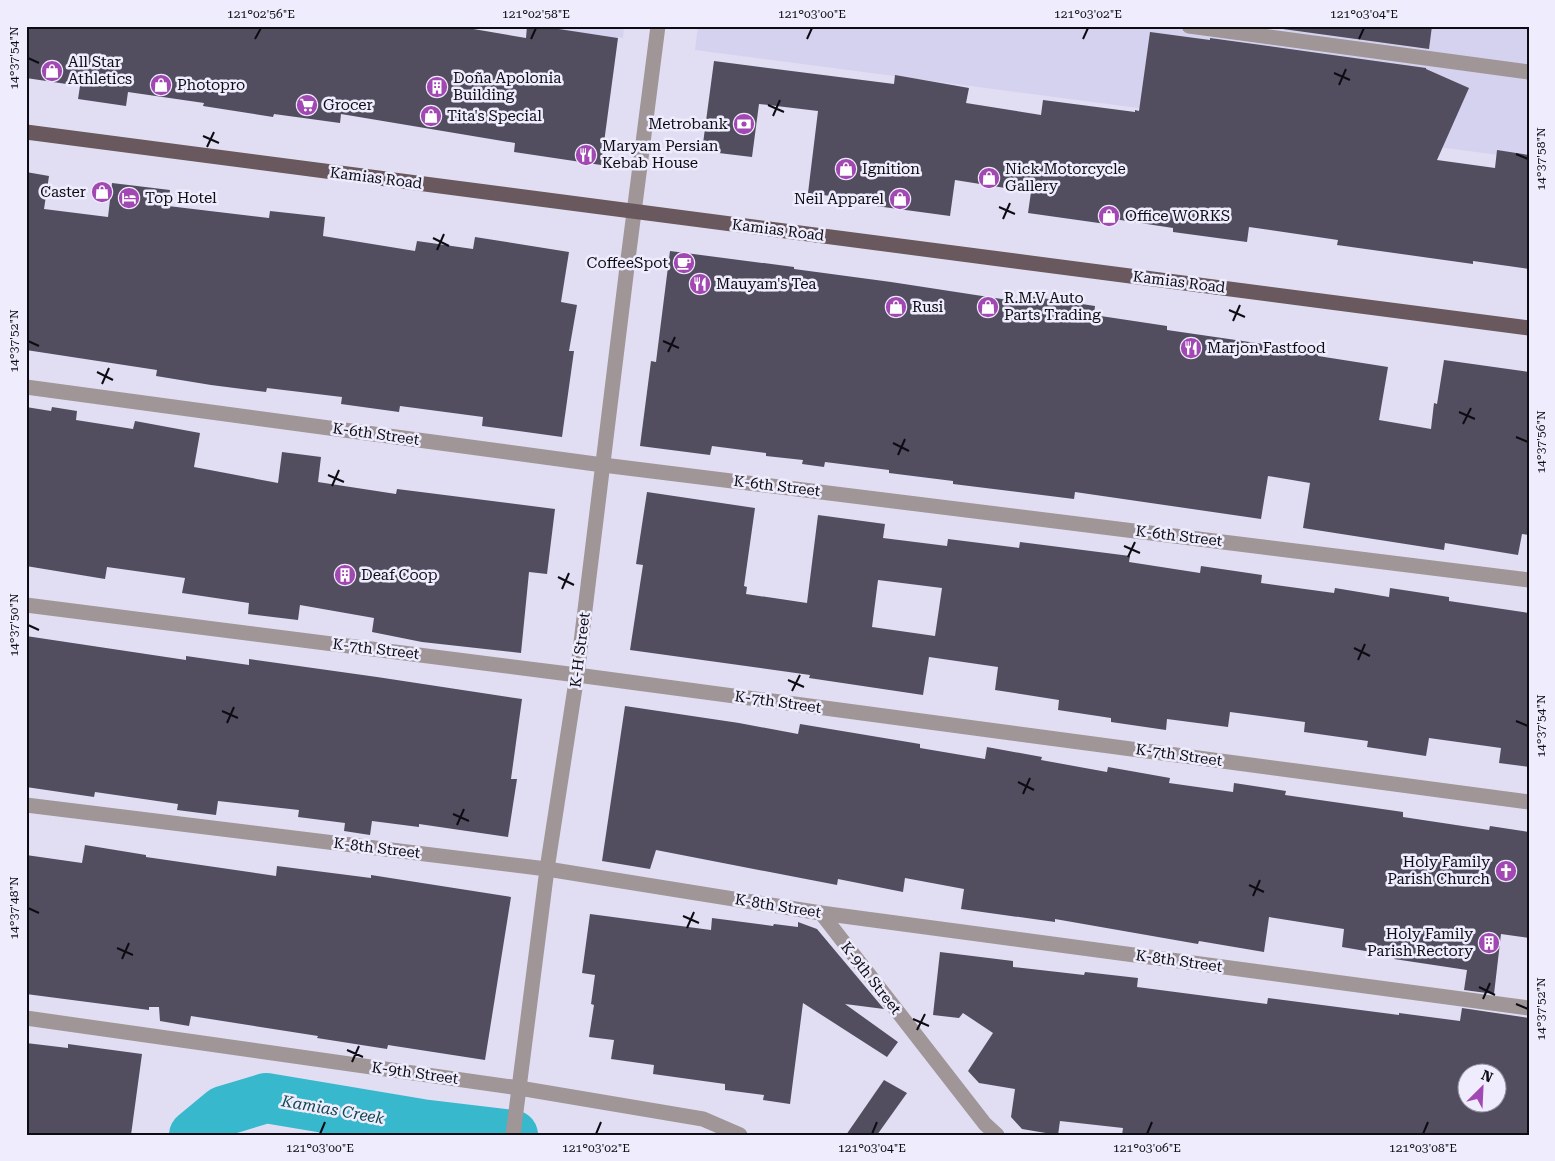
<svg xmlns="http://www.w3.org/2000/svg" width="1555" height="1161" viewBox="0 0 1555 1161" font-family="'Roboto Serif',serif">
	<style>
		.built { fill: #d4d2ee }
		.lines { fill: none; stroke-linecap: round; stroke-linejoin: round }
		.river { stroke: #37b8cc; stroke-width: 50 }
		.building { fill: #524e5f; fill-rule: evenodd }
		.minor { stroke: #a09698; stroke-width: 15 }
		.major { stroke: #69585d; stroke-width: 15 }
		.ticks { fill: none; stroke: #0d0c13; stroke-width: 2 }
		.labels { text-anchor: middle; stroke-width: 5; stroke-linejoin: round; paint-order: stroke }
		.poi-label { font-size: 15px; fill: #0d0c13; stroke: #eeecfd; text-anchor: start }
		.street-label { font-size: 15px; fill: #0d0c13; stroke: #eeecfd }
		.water-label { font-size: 16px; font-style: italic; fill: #114850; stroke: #eeecfd }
		.neatline { fill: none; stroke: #0d0c13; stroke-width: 2 }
		.ticks-label { font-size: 12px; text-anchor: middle; fill: #0d0c13 }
	</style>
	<rect width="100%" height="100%" fill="#e1def3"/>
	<!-- built -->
	<g class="built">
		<polygon points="527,26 624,26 623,38"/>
		<polygon points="698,26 1529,26 1529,159 695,50"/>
	</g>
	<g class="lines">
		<!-- river -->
		<polyline class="river" points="194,1135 223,1111 266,1098 421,1124 513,1135"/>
	</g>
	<!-- building -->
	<g class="building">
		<polygon points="26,26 456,26 526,38 527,26 539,26 618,38 601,165 514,152 515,143 341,114 340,123 274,114 273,117 203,106 204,103 128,92 126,106 78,99 80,86 26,78"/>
		<polygon points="1261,26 1432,26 1429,49"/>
		<polygon points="1150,32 1210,40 1210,38 1426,68 1426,69 1469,88 1437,160 1495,168 1497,150 1529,155 1529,269 1473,261 1473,264 1337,245 1338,240 1249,227 1247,242 1173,232 1173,228 1114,219 1113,225 1028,213 1031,192 955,180 950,216 876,206 876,202 808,193 818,111 759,104 752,157 702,151 714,61 894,84 895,75 969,88 966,103 1041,115 1043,100 1135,112 1135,110 1139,111"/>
		<polygon points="26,172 49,176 44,209 108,217 112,183 170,190 168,206 269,218 270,211 325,217 323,236 415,251 417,241 473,249 475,237 569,252 561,302 577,305 569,351 574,351 562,437 482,426 483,417 400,406 399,412 341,404 342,397 267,388 266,392 211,385 156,376 157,370 26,350"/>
		<polygon points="670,251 794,267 794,269 891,282 1021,302 1022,295 1095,306 1094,315 1167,326 1167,330 1318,352 1318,356 1388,367 1379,420 1431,429 1434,403 1437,404 1444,360 1529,372 1529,535 1522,534 1518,555 1445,543 1444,550 1303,528 1310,483 1268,476 1261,519 1075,492 1074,499 953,484 953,481 889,473 889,470 825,462 824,467 802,464 803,460 766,456 766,453 712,446 710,455 640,446 651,361 656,362"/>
		<polygon points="26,407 51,411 52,407 77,411 76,420 133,429 135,421 200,433 194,467 278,483 282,452 321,457 318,482 396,494 397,489 555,509 547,574 529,572 521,653 422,642 372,632 374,618 300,605 298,620 248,614 249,603 182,593 185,578 107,567 105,579 26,566"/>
		<path d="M 647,492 L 755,508 L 744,586 L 747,587 L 746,594 L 807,603 L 818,515 L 885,524 L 883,538 L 947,546 L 948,539 L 1019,548 L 1020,542 L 1130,556 L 1129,562 L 1200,573 L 1201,566 L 1262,575 L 1261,583 L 1334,593 L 1335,588 L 1389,597 L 1390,588 L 1449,597 L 1449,601 L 1529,613 L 1529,767 L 1499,763 L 1501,748 L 1429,738 L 1426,756 L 1367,747 L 1368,741 L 1304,732 L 1305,722 L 1230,712 L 1228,727 L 1167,719 L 1166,730 L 1111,722 L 1111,718 L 1058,710 L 1059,700 L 995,690 L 998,667 L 929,657 L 923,695 L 809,678 L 810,675 L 630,650 L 643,565 L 636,564 ZM 878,580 L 942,588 L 935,636 L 872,627 Z"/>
		<polygon points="26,636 186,660 186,656 249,665 249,659 377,677 522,699 511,779 517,779 508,837 419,824 419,827 372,821 370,835 344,831 345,823 298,817 299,810 218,801 216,815 177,810 178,804 95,792 94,797 26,787"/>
		<polygon points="625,706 739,723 798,734 800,724 920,744 920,748 985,759 987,747 1042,757 1041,760 1107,772 1108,767 1170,778 1169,783 1233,792 1234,783 1286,791 1285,795 1403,812 1403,817 1489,830 1490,826 1529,832 1529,938 1501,934 1494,994 1464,990 1467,970 1394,959 1395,956 1342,947 1344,929 1269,917 1264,952 1199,941 1198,944 1055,919 1055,922 961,909 964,889 905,878 903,892 838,879 837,885 656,850 650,869 602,861"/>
		<polygon points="85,845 146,855 146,857 276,876 277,866 371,878 371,875 511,897 485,1060 388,1045 387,1049 317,1038 318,1036 191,1016 189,1026 160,1021 159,1007 149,1007 149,1010 26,994 26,855 82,863"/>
		<polygon points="590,914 711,930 712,918 773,926 774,924 798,927 798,922 817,929 884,1009 845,1004 898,1042 887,1057 803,1003 790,1104 763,1100 764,1095 725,1090 725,1084 653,1074 654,1065 611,1059 614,1040 589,1037 594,1005 591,1004 595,975 582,973"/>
		<path d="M 940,952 L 1013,961 L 1013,967 L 1084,975 L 1085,972 L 1138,978 L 1137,987 L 1267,1004 L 1268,998 L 1399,1015 L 1399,1013 L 1460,1021 L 1462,1008 L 1529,1018 L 1529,1135 L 1122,1135 L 1123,1128 L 1060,1121 L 1058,1135 L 1022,1129 L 1011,1117 L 1015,1089 L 979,1083 L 968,1071 L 993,1033 L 963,1013 L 959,1018 L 933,1015 ZM 1468,1074 L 1498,1074 L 1498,1104 L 1468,1104 Z"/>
		<polygon points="26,1043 68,1048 68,1044 142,1054 131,1135 26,1135"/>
		<polygon points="884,1080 907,1093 877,1135 846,1135"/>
	</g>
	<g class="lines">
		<!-- minor -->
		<g class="minor">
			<polyline points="1189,26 1529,72"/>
			<polyline points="26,387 603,465 1529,580"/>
			<polyline points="26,605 577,675 1529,802"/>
			<polyline points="26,805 547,869 821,913 1529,1008"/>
			<polyline points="821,913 985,1124 997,1135"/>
			<polyline points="26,1018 519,1088 703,1119 740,1135"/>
			<polyline points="513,1135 547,869 577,675 628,259 658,26"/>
		</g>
		<!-- major -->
		<polyline class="major" points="26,132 1529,328"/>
	</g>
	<!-- ticks -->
	<path class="ticks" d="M 255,39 L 261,28M 531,39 L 536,28M 807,39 L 812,28M 1083,39 L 1088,28M 1359,39 L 1364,28M 28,58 L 39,63M 1334,73 L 1350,80M 1339,85 L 1346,69M 768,105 L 784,112M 773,116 L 780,100M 203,136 L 219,143M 207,147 L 214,132M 1516,154 L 1528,159M 999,207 L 1015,214M 1003,219 L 1010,203M 433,238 L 449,246M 437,250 L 444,234M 1229,310 L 1245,317M 1233,321 L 1240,305M 28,341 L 39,346M 663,341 L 679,348M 668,352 L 675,337M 97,372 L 113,380M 102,384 L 109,368M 1459,412 L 1475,419M 1463,424 L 1471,408M 1516,437 L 1528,442M 893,443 L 909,451M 898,455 L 905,439M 328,475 L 344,482M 332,486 L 339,470M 1124,546 L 1140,553M 1128,557 L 1135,542M 558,577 L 574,585M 562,589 L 569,573M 28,625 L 39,630M 1354,648 L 1370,656M 1358,660 L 1365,644M 788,680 L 804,687M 792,691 L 800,675M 222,711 L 238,718M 1516,721 L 1528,726M 227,723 L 234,707M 1018,782 L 1034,790M 1023,794 L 1030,778M 453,814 L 469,821M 457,825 L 464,809M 1249,885 L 1264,892M 1253,896 L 1260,880M 28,908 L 39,913M 683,916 L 699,923M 687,928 L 694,912M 117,948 L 133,955M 122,959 L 129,943M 1479,987 L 1495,995M 1483,999 L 1490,983M 1516,1004 L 1528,1009M 913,1019 L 929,1026M 917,1030 L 925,1014M 347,1050 L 363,1057M 352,1062 L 359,1046M 320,1134 L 325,1122M 596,1134 L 601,1122M 872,1134 L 877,1122M 1147,1134 L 1152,1122M 1423,1134 L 1428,1122"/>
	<!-- icons -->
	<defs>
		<g id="shop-disc" transform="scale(1.125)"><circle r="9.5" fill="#a248b3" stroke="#eeecfd"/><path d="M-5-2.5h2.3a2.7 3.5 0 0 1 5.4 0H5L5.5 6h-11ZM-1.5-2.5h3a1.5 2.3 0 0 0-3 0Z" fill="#fff"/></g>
		<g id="building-disc" transform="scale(1.125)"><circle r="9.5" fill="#a248b3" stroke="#eeecfd"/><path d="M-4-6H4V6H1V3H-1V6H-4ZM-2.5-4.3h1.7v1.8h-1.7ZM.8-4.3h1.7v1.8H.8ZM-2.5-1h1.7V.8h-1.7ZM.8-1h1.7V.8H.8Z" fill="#fff"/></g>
		<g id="supermarket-disc" transform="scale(1.125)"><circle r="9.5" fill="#a248b3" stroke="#eeecfd"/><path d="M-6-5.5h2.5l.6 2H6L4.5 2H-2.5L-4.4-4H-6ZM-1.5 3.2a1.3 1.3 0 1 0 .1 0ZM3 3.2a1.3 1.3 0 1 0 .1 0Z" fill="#fff"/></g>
		<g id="bank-disc" transform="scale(1.125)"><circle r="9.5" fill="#a248b3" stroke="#eeecfd"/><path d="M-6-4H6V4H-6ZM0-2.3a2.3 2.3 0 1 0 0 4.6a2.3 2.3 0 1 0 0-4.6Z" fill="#fff"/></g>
		<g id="restaurant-disc" transform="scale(1.125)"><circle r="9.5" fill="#a248b3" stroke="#eeecfd"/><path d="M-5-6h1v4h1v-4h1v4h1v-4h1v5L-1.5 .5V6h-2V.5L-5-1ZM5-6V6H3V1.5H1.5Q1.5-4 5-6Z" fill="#fff"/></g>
		<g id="hotel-disc" transform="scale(1.125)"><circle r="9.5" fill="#a248b3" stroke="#eeecfd"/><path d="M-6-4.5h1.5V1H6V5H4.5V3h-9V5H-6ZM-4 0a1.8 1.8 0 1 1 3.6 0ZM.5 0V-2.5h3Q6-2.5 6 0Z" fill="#fff"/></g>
		<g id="cafe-disc" transform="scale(1.125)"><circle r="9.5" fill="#a248b3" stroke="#eeecfd"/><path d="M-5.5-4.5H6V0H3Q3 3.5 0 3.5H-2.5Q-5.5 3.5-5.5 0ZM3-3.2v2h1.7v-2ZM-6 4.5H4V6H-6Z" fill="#fff"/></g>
		<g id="church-disc" transform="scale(1.125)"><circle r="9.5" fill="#a248b3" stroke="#eeecfd"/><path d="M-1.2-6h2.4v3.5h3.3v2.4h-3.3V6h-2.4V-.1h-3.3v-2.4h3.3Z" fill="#fff"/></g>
	</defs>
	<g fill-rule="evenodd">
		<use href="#shop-disc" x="52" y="71"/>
		<use href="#shop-disc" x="161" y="85"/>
		<use href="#building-disc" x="437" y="87"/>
		<use href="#supermarket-disc" x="307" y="105"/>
		<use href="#shop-disc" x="431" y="116"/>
		<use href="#bank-disc" x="744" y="124"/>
		<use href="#restaurant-disc" x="586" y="155"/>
		<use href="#shop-disc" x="846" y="169"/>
		<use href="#shop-disc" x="989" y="178"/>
		<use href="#shop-disc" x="102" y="192"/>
		<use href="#hotel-disc" x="129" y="198"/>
		<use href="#shop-disc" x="900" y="199"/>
		<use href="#shop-disc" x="1109" y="216"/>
		<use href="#cafe-disc" x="684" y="263"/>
		<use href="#restaurant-disc" x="700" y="284"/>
		<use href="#shop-disc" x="896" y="307"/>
		<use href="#shop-disc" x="988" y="307"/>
		<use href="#restaurant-disc" x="1191" y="348"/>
		<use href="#building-disc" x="345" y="575"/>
		<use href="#church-disc" x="1506" y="871"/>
		<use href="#building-disc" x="1489" y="943"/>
	</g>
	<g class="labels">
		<!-- poi labels -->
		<g class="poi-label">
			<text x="68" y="67">All Star<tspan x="68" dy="17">Athletics</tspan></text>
			<text x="453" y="83">Doña Apolonia<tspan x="453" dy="17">Building</tspan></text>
			<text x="177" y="90">Photopro</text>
			<text x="323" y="110">Grocer</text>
			<text x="447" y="121">Tita's Special</text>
			<text x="728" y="129" text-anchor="end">Metrobank</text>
			<text x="602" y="151">Maryam Persian<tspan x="602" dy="17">Kebab House</tspan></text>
			<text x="862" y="174">Ignition</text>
			<text x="1005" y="174">Nick Motorcycle<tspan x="1005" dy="17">Gallery</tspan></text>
			<text x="86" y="197" text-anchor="end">Caster</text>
			<text x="145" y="203">Top Hotel</text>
			<text x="884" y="204" text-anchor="end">Neil Apparel</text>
			<text x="1125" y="221">Office WORKS</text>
			<text x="668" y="268" text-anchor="end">CoffeeSpot</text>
			<text x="716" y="289">Mauyam's Tea</text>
			<text x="1004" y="303">R.M.V Auto<tspan x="1004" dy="17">Parts Trading</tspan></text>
			<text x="912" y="312">Rusi</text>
			<text x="1207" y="353">Marjon Fastfood</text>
			<text x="361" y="580">Deaf Coop</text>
			<text x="1490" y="867" text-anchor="end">Holy Family<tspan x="1490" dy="17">Parish Church</tspan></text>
			<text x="1473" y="939" text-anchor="end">Holy Family<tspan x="1473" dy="17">Parish Rectory</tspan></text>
		</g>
		<!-- street labels -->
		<g class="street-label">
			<text transform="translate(376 178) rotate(7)" y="5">Kamias Road</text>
			<text transform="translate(778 230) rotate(7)" y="5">Kamias Road</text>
			<text transform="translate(1179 282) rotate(7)" y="5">Kamias Road</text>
			<text transform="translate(376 434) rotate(8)" y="5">K-6th Street</text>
			<text transform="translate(777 486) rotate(7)" y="5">K-6th Street</text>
			<text transform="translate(1179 536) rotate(7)" y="5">K-6th Street</text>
			<text transform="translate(376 649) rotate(7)" y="5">K-7th Street</text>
			<text transform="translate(580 650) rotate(-83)" y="5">K-H Street</text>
			<text transform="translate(778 702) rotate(8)" y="5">K-7th Street</text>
			<text transform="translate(1179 755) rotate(8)" y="5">K-7th Street</text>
			<text transform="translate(377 848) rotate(7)" y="5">K-8th Street</text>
			<text transform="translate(778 906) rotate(9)" y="5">K-8th Street</text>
			<text transform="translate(1179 961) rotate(8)" y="5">K-8th Street</text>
			<text transform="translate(871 978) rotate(52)" y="5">K-9th Street</text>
			<text transform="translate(415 1073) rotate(8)" y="5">K-9th Street</text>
		</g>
		<!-- water labels -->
		<g class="water-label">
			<text transform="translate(333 1109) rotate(10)" y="6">Kamias Creek</text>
		</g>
	</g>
	<!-- border -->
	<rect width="1555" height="1161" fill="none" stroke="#eeecfd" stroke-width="55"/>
	<!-- north arrow -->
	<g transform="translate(1482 1088) rotate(24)"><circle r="24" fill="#eeecfd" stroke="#94929f"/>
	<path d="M0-4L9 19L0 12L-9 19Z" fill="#a248b3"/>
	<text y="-8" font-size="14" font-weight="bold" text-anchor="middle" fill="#0d0c13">N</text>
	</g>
	<rect x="28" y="28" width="1500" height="1106" class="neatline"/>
	<g class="ticks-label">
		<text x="261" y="18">121°02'56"E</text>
		<text x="536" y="18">121°02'58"E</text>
		<text x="812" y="18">121°03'00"E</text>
		<text x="1088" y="18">121°03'02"E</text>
		<text x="1364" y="18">121°03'04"E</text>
		<text transform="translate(14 58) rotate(-90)" y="4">14°37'54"N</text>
		<text transform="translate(1541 159) rotate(-90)" y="4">14°37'58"N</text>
		<text transform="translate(14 341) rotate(-90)" y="4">14°37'52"N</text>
		<text transform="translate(1541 442) rotate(-90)" y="4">14°37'56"N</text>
		<text transform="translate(14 625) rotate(-90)" y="4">14°37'50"N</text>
		<text transform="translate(1541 726) rotate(-90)" y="4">14°37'54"N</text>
		<text transform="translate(14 908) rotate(-90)" y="4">14°37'48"N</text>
		<text transform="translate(1541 1009) rotate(-90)" y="4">14°37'52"N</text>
		<text x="320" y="1152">121°03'00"E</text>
		<text x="596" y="1152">121°03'02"E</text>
		<text x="872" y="1152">121°03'04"E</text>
		<text x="1147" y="1152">121°03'06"E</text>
		<text x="1423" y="1152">121°03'08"E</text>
	</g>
</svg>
